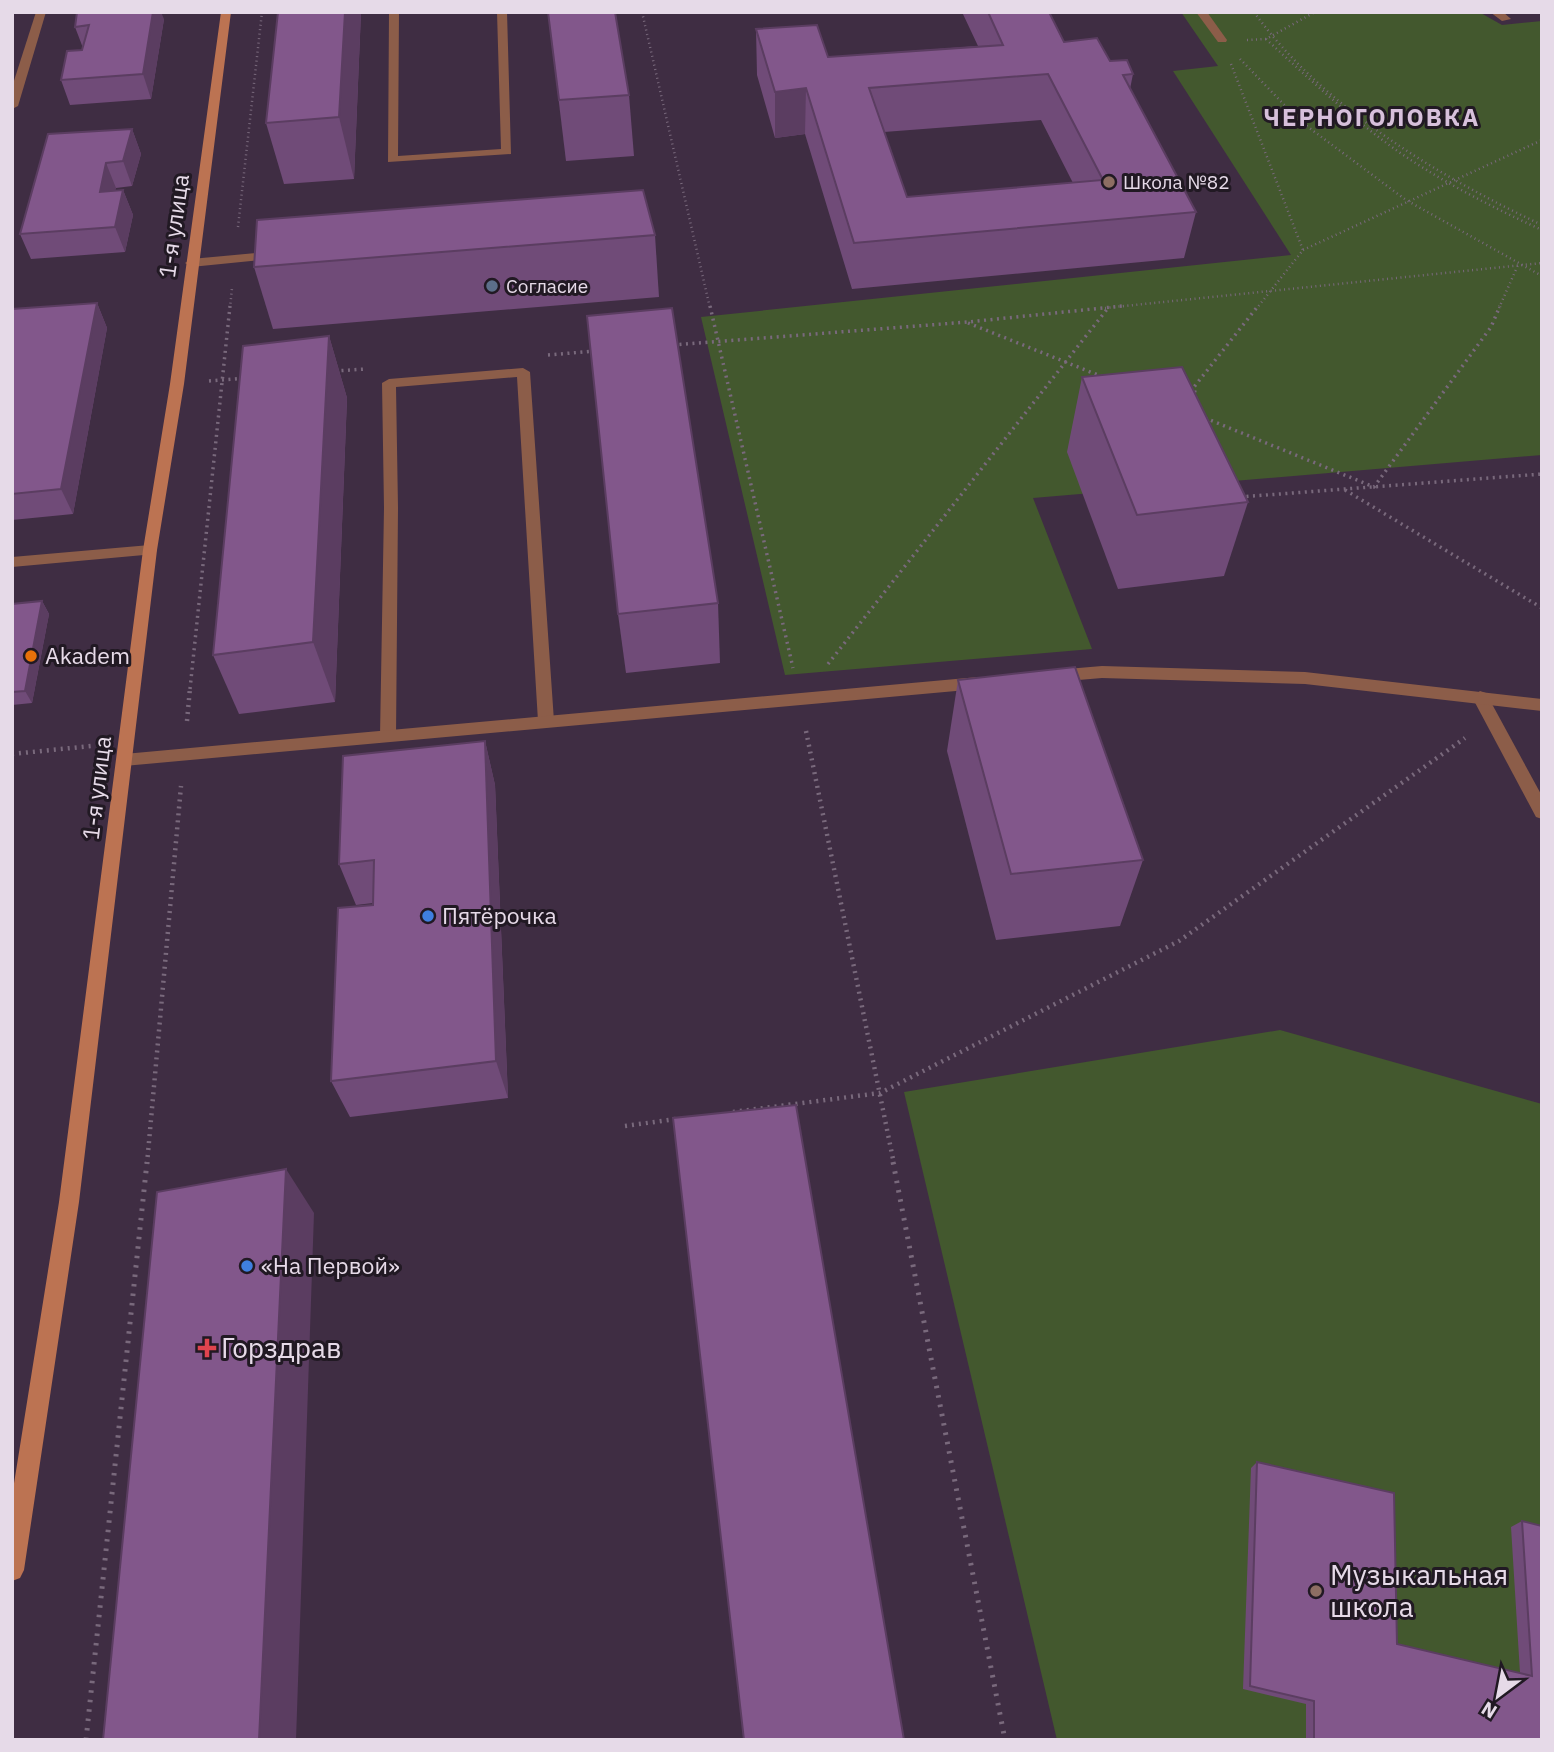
<svg xmlns="http://www.w3.org/2000/svg" width="1554" height="1752" viewBox="0 0 1554 1752" font-family="'IBM Plex Sans',sans-serif">
	<style>
		.green { fill: #43582e }
		.lines { fill: none; stroke-linecap: round; stroke-linejoin: round }
		.path-far3 { stroke: #79697c; stroke-width: 2.5; stroke-dasharray: 1 3.5; stroke-linecap: butt }
		.path-far2 { stroke: #79697c; stroke-width: 3.5; stroke-dasharray: 2 4.5; stroke-linecap: butt }
		.path-far1 { stroke: #79697c; stroke-width: 4.5; stroke-dasharray: 2 5; stroke-linecap: butt }
		.path { stroke: #79697c; stroke-width: 5; stroke-dasharray: 2.5 7; stroke-linecap: butt }
		.lane { fill: #8c5d49; fill-rule: evenodd }
		.street { fill: #8c5d49; fill-rule: evenodd }
		.secondary { fill: #bc7352; fill-rule: evenodd }
		.wall { fill: #704b78; fill-rule: evenodd }
		.shaded-wall { fill: #5b3d61 }
		.building { fill: #82578b; stroke: #5b3d61; stroke-width: 2; fill-rule: evenodd }
		.education-dot { fill: #8d6e63; stroke: #211923; stroke-width: 2.5 }
		.service-dot { fill: #5c6f8a; stroke: #211923; stroke-width: 2.5 }
		.food-dot { fill: #e8710a; stroke: #211923; stroke-width: 2.5 }
		.shop-dot { fill: #3f7fe0; stroke: #211923; stroke-width: 2.5 }
		.health-dot { fill: #e0444e; stroke: #211923; stroke-width: 2.5 }
		.labels { text-anchor: middle; stroke-width: 6; stroke-linejoin: round; paint-order: stroke }
		.far-poi-label { font-size: 19px; fill: #e6dae8; stroke: #211923; text-anchor: start }
		.street-label { font-size: 23px; fill: #e6dae8; stroke: #211923 }
		.poi-label { font-size: 23px; fill: #e6dae8; stroke: #211923; text-anchor: start }
		.far-district-label { font-size: 24px; font-weight: bold; letter-spacing: 2px; fill: #d7c0db; stroke: #211923 }
		.near-poi-label { font-size: 28px; fill: #e6dae8; stroke: #211923; text-anchor: start }
	</style>
	<rect width="100%" height="100%" fill="#3f2d43"/>
	<!-- green -->
	<g class="green">
		<polygon points="1181,12 1479,12 1502,25 1542,21 1542,455 1033,498 1092,649 785,675 701,317 1291,255 1173,71 1218,66"/>
		<polygon points="1280,1030 1542,1104 1542,1740 1057,1740 904,1092"/>
	</g>
	<g class="lines">
		<!-- path-far3 -->
		<g class="path-far3">
			<polyline points="642,12 710,308"/>
			<path d="M 1254,12 C 1322,107 1438,176 1542,225"/>
			<path d="M 1266,39 C 1308,78 1350,117 1396,150 C 1442,182 1492,207 1542,230"/>
			<polyline points="1247,40 1266,39 1315,12"/>
			<polyline points="1240,59 1300,121 1406,200 1542,276"/>
			<polyline points="1231,64 1303,250 1257,308"/>
			<polyline points="238,227 262,12"/>
			<polyline points="1303,250 1542,140"/>
			<polyline points="230,308 232,288"/>
			<polyline points="1105,308 1542,263"/>
			<polyline points="1499,308 1518,265"/>
		</g>
		<!-- path-far2 -->
		<g class="path-far2">
			<polyline points="710,306 793,668"/>
			<polyline points="968,323 1103,377"/>
			<polyline points="673,345 968,322 1122,306"/>
			<polyline points="548,355 595,351"/>
			<polyline points="335,371 365,369"/>
			<polyline points="209,381 246,378"/>
			<polyline points="1196,399 1194,387 1258,306"/>
			<polyline points="1205,418 1374,487 1491,327 1500,306"/>
			<polyline points="1345,490 1542,608"/>
			<polyline points="1240,497 1542,474"/>
			<polyline points="828,664 1108,308"/>
			<polyline points="190,689 230,306"/>
		</g>
		<!-- path-far1 -->
		<g class="path-far1">
			<polyline points="187,721 190,688"/>
			<polyline points="806,731 894,1164"/>
			<polyline points="12,754 91,746"/>
			<polyline points="733,1112 880,1093 1179,941 1465,738"/>
			<polyline points="625,1126 676,1119"/>
			<polyline points="147,1164 181,786"/>
		</g>
		<!-- path -->
		<g class="path">
			<polyline points="893,1162 1005,1740"/>
			<polyline points="86,1740 147,1162"/>
		</g>
		<!-- lane -->
		<g class="lane">
			<polygon points="36,12 46,12 18,106 12,109 12,87"/>
			<polygon points="389,12 399,12 398,156 501,149 497,12 507,12 511,154 388,162"/>
			<polygon points="1196,12 1207,12 1227,40 1226,42 1218,42"/>
			<polygon points="1490,12 1503,12 1511,19 1502,21"/>
			<polygon points="278,251 282,252 282,258 191,267 185,263 191,259"/>
			<polygon points="523,368 530,372 554,721 546,727 538,721 517,377 396,387 398,508 396,736 388,742 382,740 380,736 384,508 382,383 389,379"/>
			<polygon points="150,545 157,550 155,554 12,567 12,557"/>
			<polygon points="1480,691 1486,693 1542,796 1542,819 1536,817 1472,697"/>
		</g>
		<!-- street -->
		<g class="street">
			<polygon points="1102,666 1305,672 1542,699 1542,711 1305,684 1102,678 1055,682 1047,676 1055,670"/>
			<polygon points="978,677 986,683 978,689 124,766 116,760 124,754"/>
		</g>
		<!-- secondary -->
		<polygon class="secondary" points="221,12 231,12 184,384 157,550 79,1202 24,1570 20,1578 12,1581 12,1496 59,1202 143,550 170,384"/>
	</g>
	<!-- wall -->
	<g class="wall">
		<polygon points="278,12 361,12 354,179 284,184 266,123"/>
		<polygon points="548,12 629,95 634,156 566,161"/>
		<polygon points="826,12 847,12 827,14"/>
		<path d="M 962,12 L 1049,12 L 1064,42 L 1110,61 L 1133,74 L 1130,89 L 1196,212 L 1184,258 L 852,289 L 805,134 L 775,138 L 757,75 L 756,29 L 828,57 L 978,46 ZM 1041,120 L 1073,183 L 907,197 L 884,132 Z"/>
		<polygon points="164,19 151,99 70,105 61,80 83,48 75,27"/>
		<polygon points="132,129 141,154 132,186 116,188 115,190 123,190 133,215 125,252 31,259 20,234"/>
		<polygon points="655,235 659,297 273,329 254,267"/>
		<polygon points="97,303 107,328 73,514 12,520 12,309"/>
		<polygon points="329,336 347,398 335,702 239,714 213,655"/>
		<polygon points="1082,377 1248,502 1224,576 1118,589 1067,452"/>
		<polygon points="42,601 49,614 32,703 12,705 12,604"/>
		<polygon points="718,603 720,663 626,673 618,614"/>
		<polygon points="958,680 1143,860 1120,926 996,940 947,751"/>
		<polygon points="485,741 495,785 508,1098 350,1117 331,1081 373,903 356,905 339,864"/>
		<polygon points="1257,1462 1397,1644 1520,1673 1511,1527 1522,1521 1542,1740 1306,1740 1306,1704 1243,1689 1251,1468"/>
	</g>
	<!-- shaded-wall -->
	<g class="shaded-wall">
		<polygon points="153,12 161,12 164,19 151,99 143,74"/>
		<polygon points="345,12 361,12 354,179 339,117"/>
		<polygon points="806,88 805,134 775,138 775,92"/>
		<polygon points="132,129 141,154 132,186 123,161"/>
		<polygon points="106,163 116,188 110,217 100,192"/>
		<polygon points="123,190 133,215 125,252 115,227"/>
		<polygon points="97,303 107,328 73,514 61,489"/>
		<polygon points="329,336 347,398 335,702 313,642"/>
		<polygon points="42,601 49,614 32,703 25,691"/>
		<polygon points="485,741 495,785 508,1098 496,1061"/>
		<polygon points="286,1169 314,1213 296,1740 259,1740"/>
	</g>
	<!-- building -->
	<g class="building">
		<polygon points="77,12 153,12 143,74 61,80 67,51 82,50 89,25 75,27"/>
		<polygon points="278,12 345,12 339,117 266,123"/>
		<polygon points="548,12 615,12 629,95 559,100"/>
		<path d="M 988,12 L 1049,12 L 1064,42 L 1097,38 L 1110,61 L 1127,60 L 1133,74 L 1123,75 L 1196,212 L 854,243 L 806,88 L 775,92 L 756,29 L 817,25 L 828,57 L 1003,45 ZM 1048,74 L 1103,180 L 907,197 L 869,88 Z"/>
		<polygon points="132,129 123,161 106,163 100,192 123,190 115,227 20,234 48,134"/>
		<polygon points="643,190 655,235 254,267 257,220"/>
		<polygon points="97,303 61,489 12,494 12,309"/>
		<polygon points="672,308 718,603 618,614 587,316"/>
		<polygon points="329,336 313,642 213,655 243,346"/>
		<polygon points="1182,367 1248,502 1137,515 1082,377"/>
		<polygon points="42,601 25,691 12,692 12,604"/>
		<polygon points="1075,667 1143,860 1011,874 958,680"/>
		<polygon points="485,741 496,1061 331,1081 338,908 373,905 374,860 339,864 343,756"/>
		<polygon points="796,1105 904,1740 744,1740 673,1118"/>
		<polygon points="286,1169 259,1740 103,1740 157,1192"/>
		<polygon points="1257,1462 1394,1493 1397,1644 1532,1676 1522,1521 1542,1526 1542,1740 1314,1740 1314,1701 1250,1686"/>
	</g>
	<!-- markers -->
	<g class="education-dot">
		<circle cx="1109" cy="182" r="7"/>
		<circle cx="1316" cy="1591" r="7"/>
	</g>
	<circle class="service-dot" cx="492" cy="286" r="7"/>
	<circle class="food-dot" cx="31" cy="656" r="7"/>
	<g class="shop-dot">
		<circle cx="428" cy="916" r="7"/>
		<circle cx="247" cy="1266" r="7"/>
	</g>
	<path class="health-dot" d="M203.5 1337.5h7v7h7v7h-7v7h-7v-7h-7v-7h7z"/>
	<g class="labels">
		<!-- far-poi labels -->
		<g class="far-poi-label">
			<text x="1123" y="189">Школа №82</text>
			<text x="506" y="293">Согласие</text>
		</g>
		<!-- street labels -->
		<g class="street-label">
			<text transform="translate(174 226) rotate(-82)" y="8">1-я улица</text>
			<text transform="translate(97 788) rotate(-83)" y="8">1-я улица</text>
		</g>
		<!-- poi labels -->
		<g class="poi-label">
			<text x="45" y="664">Akadem</text>
			<text x="442" y="924">Пятёрочка</text>
			<text x="261" y="1274">«На Первой»</text>
		</g>
		<!-- far-district labels -->
		<g class="far-district-label">
			<text x="1372" y="126">ЧЕРНОГОЛОВКА</text>
		</g>
		<!-- near-poi labels -->
		<g class="near-poi-label">
			<text x="221" y="1358">Горздрав</text>
			<text x="1330" y="1585">Музыкальная<tspan x="1330" dy="32">школа</tspan></text>
		</g>
	</g>
	<!-- border -->
	<rect width="1554" height="1752" fill="none" stroke="#e6dae8" stroke-width="28"/>
	<!-- north arrow -->
	<g transform="translate(1498 1696) rotate(212)" stroke="#211923" stroke-width="5" paint-order="stroke">
	<path d="M0-5L12 26L0 18L-12 26Z" fill="#e6dae8"/>
	<text y="-10" font-size="19" font-weight="bold" text-anchor="middle" fill="#e6dae8">N</text>
	</g>
</svg>
